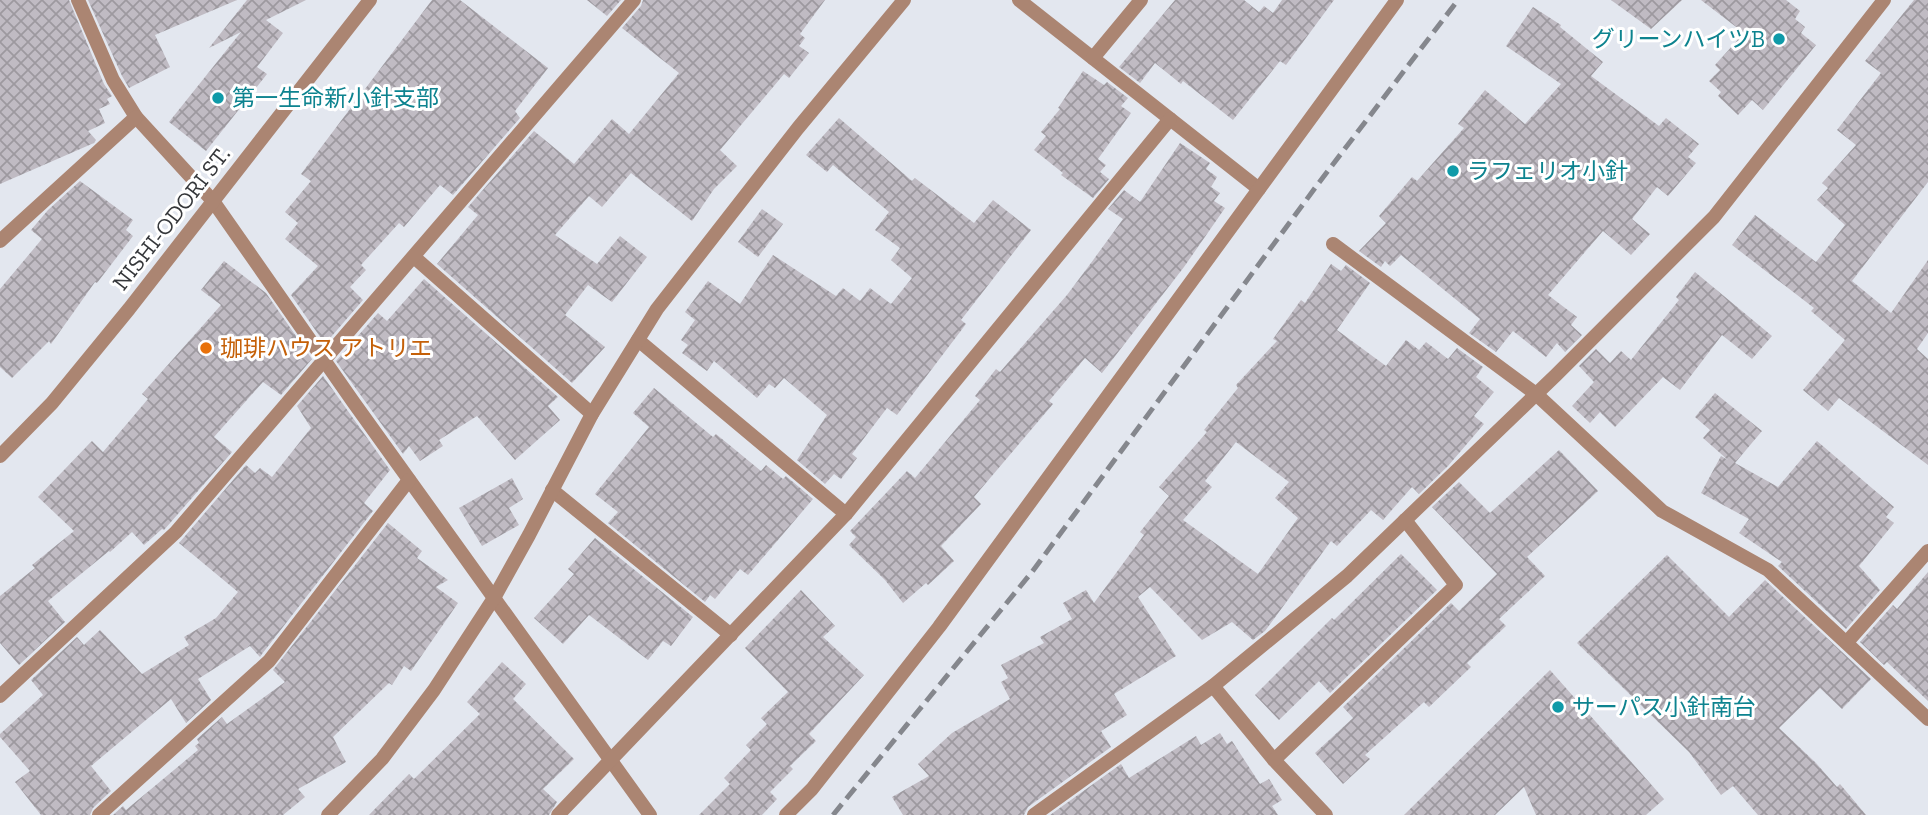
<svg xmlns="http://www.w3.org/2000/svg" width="1928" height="815" viewBox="0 0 1928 815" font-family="'Zilla Slab','Noto Sans JP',serif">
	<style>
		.building { fill: url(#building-cross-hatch); fill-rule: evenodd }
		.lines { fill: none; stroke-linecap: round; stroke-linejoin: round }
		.minor { stroke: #ab8572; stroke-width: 14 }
		.tertiary { stroke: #ab8572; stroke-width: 14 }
		.rail { stroke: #85878d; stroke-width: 5; stroke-dasharray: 14 7; stroke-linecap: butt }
		.culture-dot { fill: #0f9aa8; stroke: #fff; stroke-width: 2.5 }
		.food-dot { fill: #e8710a; stroke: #fff; stroke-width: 2.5 }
		.labels { text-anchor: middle; stroke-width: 6; stroke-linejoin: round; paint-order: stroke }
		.culture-label { font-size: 23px; fill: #0d838f; stroke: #fff; text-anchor: start }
		.street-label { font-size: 23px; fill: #35373a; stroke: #fff }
		.food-label { font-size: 23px; fill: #c56008; stroke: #fff; text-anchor: start }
	</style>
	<defs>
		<pattern id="building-cross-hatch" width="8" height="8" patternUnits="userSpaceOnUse" patternTransform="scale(1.75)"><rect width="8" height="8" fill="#c0bbc3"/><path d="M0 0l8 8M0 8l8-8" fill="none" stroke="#9d999f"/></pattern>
	</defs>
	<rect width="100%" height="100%" fill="#e3e7ef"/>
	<!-- building -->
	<g class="building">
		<polygon points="0,0 69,0 104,84 112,96 107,99 110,104 99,109 105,123 88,131 96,140 94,143 0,184"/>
		<polygon points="88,0 237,0 155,35 170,67 129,88 122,76"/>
		<polygon points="247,0 306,0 266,20 283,33 257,67 267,74 206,151 169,122 241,32 209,48"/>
		<polygon points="432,0 460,0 548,68 515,111 520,118 453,195 440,185 404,227 399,223 361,265 366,270 350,287 363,300 325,344 291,295 318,266 285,239 298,223 285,212 311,181 301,174"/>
		<polygon points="587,0 621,0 607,16"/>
		<polygon points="643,0 825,0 800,34 805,38 799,46 809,53 789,78 784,74 720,150 737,166 714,189 692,221 631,173 602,207 589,196 555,235 597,264 620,236 647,257 612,302 588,285 565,315 605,347 572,383 437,264 478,215 468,207 534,131 574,164 612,119 629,134 679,73 622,28 641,6"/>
		<polygon points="1175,0 1244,0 1259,12 1264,6 1273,13 1282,0 1334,0 1286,65 1280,61 1233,120 1183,81 1181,84 1155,63 1140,83 1119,67"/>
		<polygon points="1611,0 1682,0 1651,29"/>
		<polygon points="1701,0 1786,0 1800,11 1795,19 1805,27 1801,33 1816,45 1763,110 1752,100 1738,115 1718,96 1721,92 1709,81 1720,70 1715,65 1744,33"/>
		<polygon points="1914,0 1928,0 1928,182 1852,281 1891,313 1928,260 1928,333 1917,349 1928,359 1928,465 1839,398 1828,411 1803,390 1845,340 1811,311 1814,308 1732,245 1755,215 1816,262 1845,225 1817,200 1828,188 1822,183 1856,145 1837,130 1881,73 1865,61"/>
		<polygon points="1533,7 1561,25 1560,27 1603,62 1591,76 1659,126 1666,118 1699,144 1688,157 1696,163 1668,196 1657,187 1632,219 1650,234 1631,255 1603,231 1548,295 1577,317 1571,325 1582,335 1565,352 1557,343 1546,357 1513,331 1496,352 1469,333 1480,319 1401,255 1390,266 1385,261 1381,267 1359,251 1386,223 1379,216 1412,177 1417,181 1464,128 1458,124 1485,90 1525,124 1561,84 1506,46"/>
		<polygon points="1083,71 1104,85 1107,82 1128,98 1121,106 1131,113 1098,159 1106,165 1100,172 1109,179 1093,198 1061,175 1063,173 1034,150 1046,136 1041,132 1060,109 1058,108"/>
		<polygon points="839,118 912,181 915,178 974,223 993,200 1031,230 961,320 966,324 897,415 887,408 852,454 857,458 841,479 834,474 825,484 797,460 827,415 784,378 775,388 769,384 757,398 714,361 707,371 682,353 688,345 681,340 695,320 685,312 708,281 740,304 773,255 836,296 843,288 860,301 870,288 891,304 912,278 891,260 900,248 875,230 889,212 833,165 827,172 806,155"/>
		<polygon points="1180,143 1210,163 1206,169 1217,177 1211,187 1220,193 1214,201 1225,208 1184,267 1102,373 1085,358 1049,401 1053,404 974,497 981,504 941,546 954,561 928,585 926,583 903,603 885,580 849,545 856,537 850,531 907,471 915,478 980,400 975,396 996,369 1000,372 1067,295 1091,263 1123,219 1108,209 1124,190 1140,202"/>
		<polygon points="80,181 133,220 126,230 133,236 97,283 95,282 51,344 49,341 12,378 0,367 0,289 42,239 31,230 48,210"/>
		<polygon points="762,209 783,224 758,257 738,242"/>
		<polygon points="224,261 266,293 312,359 281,395 263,382 214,437 232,452 164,530 162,529 144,545 132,532 110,552 109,551 48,601 65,622 19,665 0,643 0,596 35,568 32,565 74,531 38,497 92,441 103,452 148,399 142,394 221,305 201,290"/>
		<path d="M 1331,264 L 1341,271 L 1346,265 L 1370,283 L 1337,330 L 1386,366 L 1406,340 L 1419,350 L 1426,342 L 1448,359 L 1457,348 L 1483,367 L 1476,377 L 1494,392 L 1474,416 L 1484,424 L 1448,466 L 1419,494 L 1412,487 L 1383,520 L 1371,510 L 1337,546 L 1331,541 L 1265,631 L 1253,640 L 1232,622 L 1202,640 L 1150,587 L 1138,597 L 1176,656 L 1114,694 L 1127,715 L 1101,731 L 1111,747 L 1028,807 L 1024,815 L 903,815 L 892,797 L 929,776 L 918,764 L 952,733 L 1010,699 L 1001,682 L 1008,678 L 1001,665 L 1044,643 L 1040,637 L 1072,619 L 1063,603 L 1086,590 L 1094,603 L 1144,535 L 1140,532 L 1169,496 L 1159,487 L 1207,432 L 1204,430 L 1238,388 L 1236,385 L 1277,341 L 1273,339 L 1301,300 L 1305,303 ZM 1236,442 L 1289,482 L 1275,498 L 1298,518 L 1258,574 L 1183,520 L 1212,487 L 1205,481 Z"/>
		<polygon points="1695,272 1772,336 1752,359 1722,335 1680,390 1663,377 1615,427 1600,412 1590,423 1572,406 1594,382 1579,366 1596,349 1610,363 1621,351 1631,360 1679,300 1676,297"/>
		<polygon points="424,279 558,397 548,406 560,420 515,460 477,416 439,440 443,446 420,461 409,446 403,454 336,361 378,313 387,321"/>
		<polygon points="323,376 390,470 364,503 373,511 262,654 260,657 250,646 198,679 211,700 186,723 171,699 91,766 111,791 93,808 90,815 41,815 15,782 30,771 0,737 0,734 43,695 31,680 77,637 84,645 100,630 142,674 189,645 184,637 216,618 238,592 179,543 246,465 255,473 260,468 272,477 311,428 297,406"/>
		<polygon points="654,388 713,437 716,434 761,471 766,465 783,479 786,476 813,499 748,575 740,569 715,599 710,595 705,602 608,523 618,512 595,494 649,427 633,413"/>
		<polygon points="1715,393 1762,431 1735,463 1778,487 1817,441 1894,507 1886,517 1894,523 1859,566 1880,590 1846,629 1778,566 1782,562 1739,533 1749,519 1701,493 1721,456 1728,460 1703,438 1710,430 1695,417"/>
		<polygon points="1559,450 1598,491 1527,557 1545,576 1499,619 1506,626 1467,663 1471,667 1429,707 1424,702 1365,755 1370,759 1343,784 1315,753 1353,718 1343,707 1451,603 1459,611 1497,574 1432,507 1459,482 1490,513"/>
		<polygon points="512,478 523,499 509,508 519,525 482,546 459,508"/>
		<polygon points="388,523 422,551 417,558 448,580 436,587 458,603 411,671 404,666 392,685 389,683 333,737 346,762 298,789 305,797 283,815 113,815 123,806 126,810 198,750 195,746 199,743 197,739 222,717 227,724 285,682 273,670"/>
		<polygon points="595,538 693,617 671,646 663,641 648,660 589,615 563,644 534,618 574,574 568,569"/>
		<polygon points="1401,554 1437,590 1330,693 1319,681 1279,720 1255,695 1332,618 1334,620"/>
		<polygon points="1667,555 1729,617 1765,580 1871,679 1842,709 1820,688 1779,728 1816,763 1837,787 1840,784 1866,815 1758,815 1733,786 1721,795 1689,752 1577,643"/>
		<polygon points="1928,572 1928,701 1887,662 1884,665 1860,642 1893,605 1897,609"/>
		<polygon points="801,590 835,626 823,637 864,675 809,734 816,741 790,766 793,769 770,792 777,799 762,815 699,815 730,784 724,778 751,750 746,745 767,724 761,718 788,692 745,648"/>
		<polygon points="502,662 526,684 513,699 574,759 543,789 557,802 549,815 369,815 409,774 414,779 480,714 467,702"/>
		<polygon points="1550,670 1664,799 1646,815 1536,815 1524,787 1495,815 1404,815"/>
		<polygon points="1220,733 1227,744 1232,741 1260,784 1269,779 1282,800 1272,806 1278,815 1050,815 1121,764 1129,778 1196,736 1201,745"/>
	</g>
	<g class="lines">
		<!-- minor -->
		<g class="minor">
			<polyline points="78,0 113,80 136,117 213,201 354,403 650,815"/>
			<polyline points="1019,0 1259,189"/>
			<polyline points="1093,58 1141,0"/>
			<polyline points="0,241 136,117"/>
			<polyline points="1333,244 1536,394 1662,511 1768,570 1928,719"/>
			<polyline points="414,257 592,414"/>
			<polyline points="638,340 846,514"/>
			<polyline points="552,490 731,635"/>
			<polyline points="1847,642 1928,551"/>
			<polyline points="1213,686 1274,760 1326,815"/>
			<polyline points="0,696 176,532 634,0"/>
			<polyline points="1274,760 1456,585 1405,520"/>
			<polyline points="99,815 269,661 409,480"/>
			<polyline points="328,815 382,759 434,690 494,598 529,535 592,414 657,309 798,128 904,0"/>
			<polyline points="558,815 846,514 1170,119"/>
			<polyline points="786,815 812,789 939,627 1397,0"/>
			<polyline points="1034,815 1213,686 1347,576 1556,375 1714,217 1884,0"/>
		</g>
		<!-- tertiary -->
		<polyline class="tertiary" points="0,456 52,403 129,309 370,0"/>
		<!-- rail -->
		<polyline class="rail" points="833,815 1032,572 1318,184 1458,0"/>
	</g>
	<!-- markers -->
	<g class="culture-dot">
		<circle cx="1779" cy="39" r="7"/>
		<circle cx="218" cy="98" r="7"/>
		<circle cx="1453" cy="171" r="7"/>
		<circle cx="1558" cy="707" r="7"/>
	</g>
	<circle class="food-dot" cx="206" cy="348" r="7"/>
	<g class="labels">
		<!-- culture labels -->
		<g class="culture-label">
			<text x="1765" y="47" text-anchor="end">グリーンハイツB</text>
			<text x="232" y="106">第一生命新小針支部</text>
			<text x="1467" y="179">ラフェリオ小針</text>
			<text x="1572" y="715">サーパス小針南台</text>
		</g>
		<!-- street labels -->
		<g class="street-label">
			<text transform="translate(171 218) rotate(-52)" y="8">NISHI-ODORI ST.</text>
		</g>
		<!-- food labels -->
		<g class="food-label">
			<text x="220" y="356">珈琲ハウス アトリエ</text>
		</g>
	</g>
</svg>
